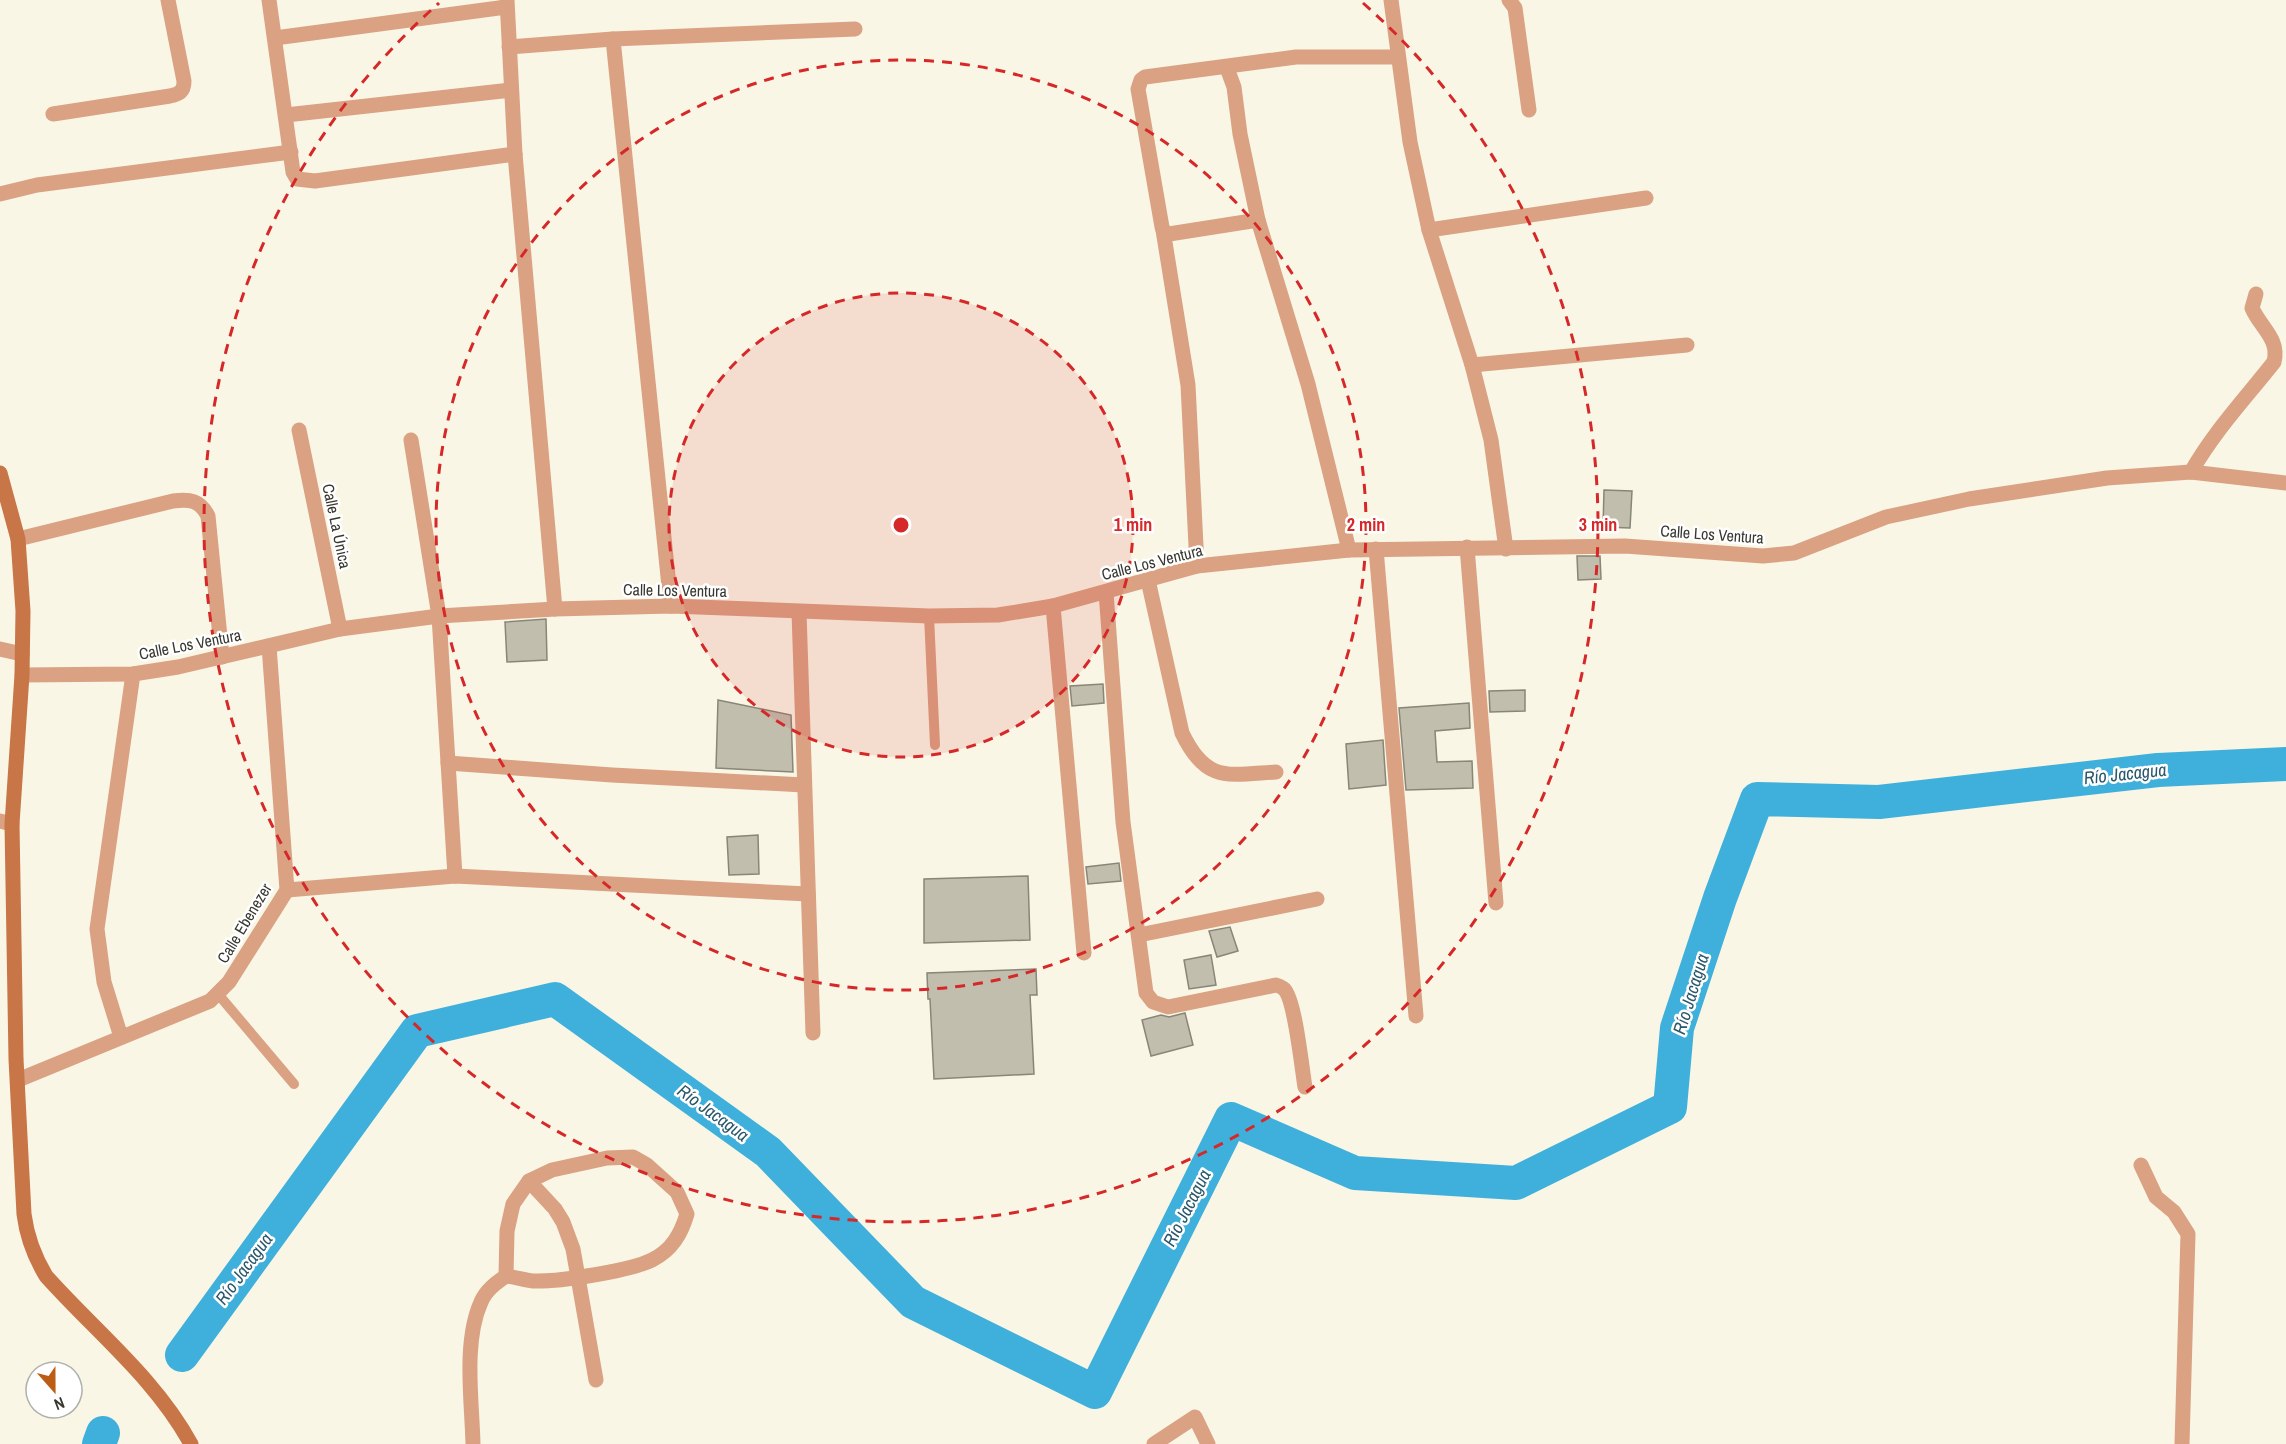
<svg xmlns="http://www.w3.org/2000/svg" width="2286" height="1444" viewBox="0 0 2286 1444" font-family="'Archivo Narrow',sans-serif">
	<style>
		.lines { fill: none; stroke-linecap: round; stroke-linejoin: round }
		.river { stroke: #3fb0db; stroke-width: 34 }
		.building { fill: #c1beae; stroke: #898677; stroke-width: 1.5 }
		.lane { stroke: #daa183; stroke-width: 10 }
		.street { stroke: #daa183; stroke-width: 15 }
		.secondary { stroke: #c87547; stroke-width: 15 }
		.ring { fill: none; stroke: #d62828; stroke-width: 3; stroke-dasharray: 10 8 }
		.labels { text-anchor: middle; stroke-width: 5; stroke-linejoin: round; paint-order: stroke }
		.street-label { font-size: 16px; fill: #383730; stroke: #fff }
		.water-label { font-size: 18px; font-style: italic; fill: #2a586b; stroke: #fff }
		.centre { fill: #d62828; stroke: #fff; stroke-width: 3 }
		.ring-label { font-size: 18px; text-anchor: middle; font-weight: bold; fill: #d62828; stroke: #fff; stroke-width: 5; stroke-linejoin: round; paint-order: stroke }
	</style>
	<rect width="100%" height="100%" fill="#f9f6e5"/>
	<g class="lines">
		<!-- river -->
		<g class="river">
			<polyline points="182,1355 417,1031 555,999 768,1152 913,1302 1095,1392 1231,1119 1355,1173 1516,1183 1670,1107 1677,1028 1720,898 1757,799 1879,802 2158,770 2286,764"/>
			<polyline points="99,1444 103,1433"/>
		</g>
	</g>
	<!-- building -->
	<g class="building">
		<polygon points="1604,490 1632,491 1630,528 1603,527"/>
		<polygon points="1577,556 1600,556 1601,579 1578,580"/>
		<polygon points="546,619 547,660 507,662 505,622"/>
		<polygon points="1103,684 1104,703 1072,706 1070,686"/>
		<polygon points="1525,690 1525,711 1490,712 1489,691"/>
		<polygon points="718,700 791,715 793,772 716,768"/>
		<polygon points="1469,703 1470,728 1435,731 1437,762 1472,761 1473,788 1406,790 1399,708"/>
		<polygon points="1383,740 1386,785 1349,789 1346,744"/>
		<polygon points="758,835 759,874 729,875 727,837"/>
		<polygon points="1119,863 1121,881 1088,884 1086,867"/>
		<polygon points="1028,876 1030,940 924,943 924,879"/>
		<polygon points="1230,927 1238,951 1217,957 1209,931"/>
		<polygon points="1211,955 1216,985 1189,989 1184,960"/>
		<polygon points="1036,969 1037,995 1030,995 1034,1074 934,1079 930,999 928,999 927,973"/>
		<polygon points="1185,1013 1193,1045 1151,1056 1142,1020 1161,1015 1169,1017"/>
	</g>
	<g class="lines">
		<!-- lane -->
		<g class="lane">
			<polyline points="929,616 935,745"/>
			<polyline points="218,994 294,1084"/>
		</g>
		<!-- street -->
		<g class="street">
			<polyline points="269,0 293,172 297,179 315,181 515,154"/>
			<polyline points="507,0 515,154 555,609"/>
			<polyline points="1391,0 1410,142 1429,230 1472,365 1491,440 1506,549"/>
			<polyline points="1509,0 1515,8 1529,110"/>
			<polyline points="275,38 506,7"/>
			<polyline points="613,39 671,606"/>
			<polyline points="509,47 613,39 855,29"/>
			<polyline points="1227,68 1234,87 1240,134 1258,220 1308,384 1349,550"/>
			<path d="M 53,114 L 170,96 C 179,94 184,92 184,81 L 168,0"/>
			<polyline points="286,115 511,90"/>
			<polyline points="0,194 37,185 291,152"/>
			<polyline points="1258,220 1169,234 1164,232 1162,227 1138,89 1141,80 1145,77 1296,57 1398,57"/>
			<polyline points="1163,230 1188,385 1197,566"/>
			<polyline points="1429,230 1646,198"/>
			<polyline points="1472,365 1687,345"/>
			<polyline points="299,430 340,629"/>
			<polyline points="411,440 439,616 455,876"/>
			<path d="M 2191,472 C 2216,429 2244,400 2274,362 C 2280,339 2260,327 2252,308 L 2256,294"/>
			<path d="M 18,539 L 173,501 C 190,499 200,500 208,516 L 222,657"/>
			<polyline points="1467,547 1496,903"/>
			<polyline points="1376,549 1416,1016"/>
			<path d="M 1148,580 L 1182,733 C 1206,783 1227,775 1276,772"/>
			<path d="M 1106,592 L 1123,822 L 1146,993 L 1153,1002 L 1168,1007 L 1276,985 C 1279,986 1282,987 1284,989 C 1295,999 1302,1070 1305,1087"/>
			<polyline points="1053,606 1084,953"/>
			<polyline points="799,612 813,1033"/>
			<polyline points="0,649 22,654"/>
			<polyline points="22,675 133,674 178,667 340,629 439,616 555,609 671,606 929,616 998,615 1053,606 1197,566 1349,550 1625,546 1763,556 1794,553 1886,517 1969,499 2107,478 2191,472 2286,483"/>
			<polyline points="448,763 612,775 804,785"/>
			<polyline points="0,821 12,824"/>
			<polyline points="287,890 455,876 808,894"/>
			<polyline points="1139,935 1317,899"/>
			<polyline points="121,1037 104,982 97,929 133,674"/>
			<polyline points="18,1080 210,1001 229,982 287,890 269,646"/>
			<polyline points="2141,1165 2156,1197 2174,1212 2188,1234 2182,1444"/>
			<polyline points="529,1181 555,1209 563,1222 573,1249 596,1380"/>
			<path d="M 473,1444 C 472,1401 463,1342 481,1302 C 486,1290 496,1283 506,1276 C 515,1277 524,1280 533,1281 C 558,1282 630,1271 652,1260 C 672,1250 681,1234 687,1214 L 677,1192 L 647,1165 L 633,1157 L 607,1158 L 552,1170 L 529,1181 L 513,1204 L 507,1231 L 506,1276"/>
			<polyline points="1154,1444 1195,1417 1208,1444"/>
		</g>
		<!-- secondary -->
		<path class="secondary" d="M 0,473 L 18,539 L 23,611 L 22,675 L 12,824 L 16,1059 L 24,1214 C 27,1238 34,1256 46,1276 C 96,1332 155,1378 191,1444"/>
	</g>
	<!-- distance rings -->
	<circle cx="901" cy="525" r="232" fill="#d62828" fill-opacity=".12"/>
	<g class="ring">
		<circle cx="901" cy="525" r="232"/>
		<circle cx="901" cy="525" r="465"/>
		<path d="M1363 3A697 697 0 1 1 439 3"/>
	</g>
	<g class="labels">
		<!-- street labels -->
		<g class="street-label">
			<text transform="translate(337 526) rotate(78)" y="6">Calle La Única</text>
			<text transform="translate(1712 534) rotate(4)" y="6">Calle Los Ventura</text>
			<text transform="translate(1152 562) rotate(-14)" y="6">Calle Los Ventura</text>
			<text transform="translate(675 590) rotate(1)" y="6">Calle Los Ventura</text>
			<text transform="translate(190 644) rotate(-11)" y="6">Calle Los Ventura</text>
			<text transform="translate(244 923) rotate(-59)" y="6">Calle Ebenezer</text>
		</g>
		<!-- water labels -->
		<g class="water-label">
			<text transform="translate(2125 774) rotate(-6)" y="6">Río Jacagua</text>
			<text transform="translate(1691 994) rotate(-73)" y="6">Río Jacagua</text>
			<text transform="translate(713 1113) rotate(36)" y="6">Río Jacagua</text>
			<text transform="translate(1187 1208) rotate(-63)" y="6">Río Jacagua</text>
			<text transform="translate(244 1269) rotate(-54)" y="6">Río Jacagua</text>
		</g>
	</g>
	<circle cx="901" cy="525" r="9" class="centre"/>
	<g class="ring-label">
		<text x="1133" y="531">1 min</text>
		<text x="1366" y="531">2 min</text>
		<text x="1598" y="531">3 min</text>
	</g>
	<!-- north arrow -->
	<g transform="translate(54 1390) rotate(159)"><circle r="28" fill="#ffffff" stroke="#afafac" stroke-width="1.5"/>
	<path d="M0-4.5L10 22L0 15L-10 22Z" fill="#bc5d15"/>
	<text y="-9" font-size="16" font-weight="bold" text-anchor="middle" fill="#383730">N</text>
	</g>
</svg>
